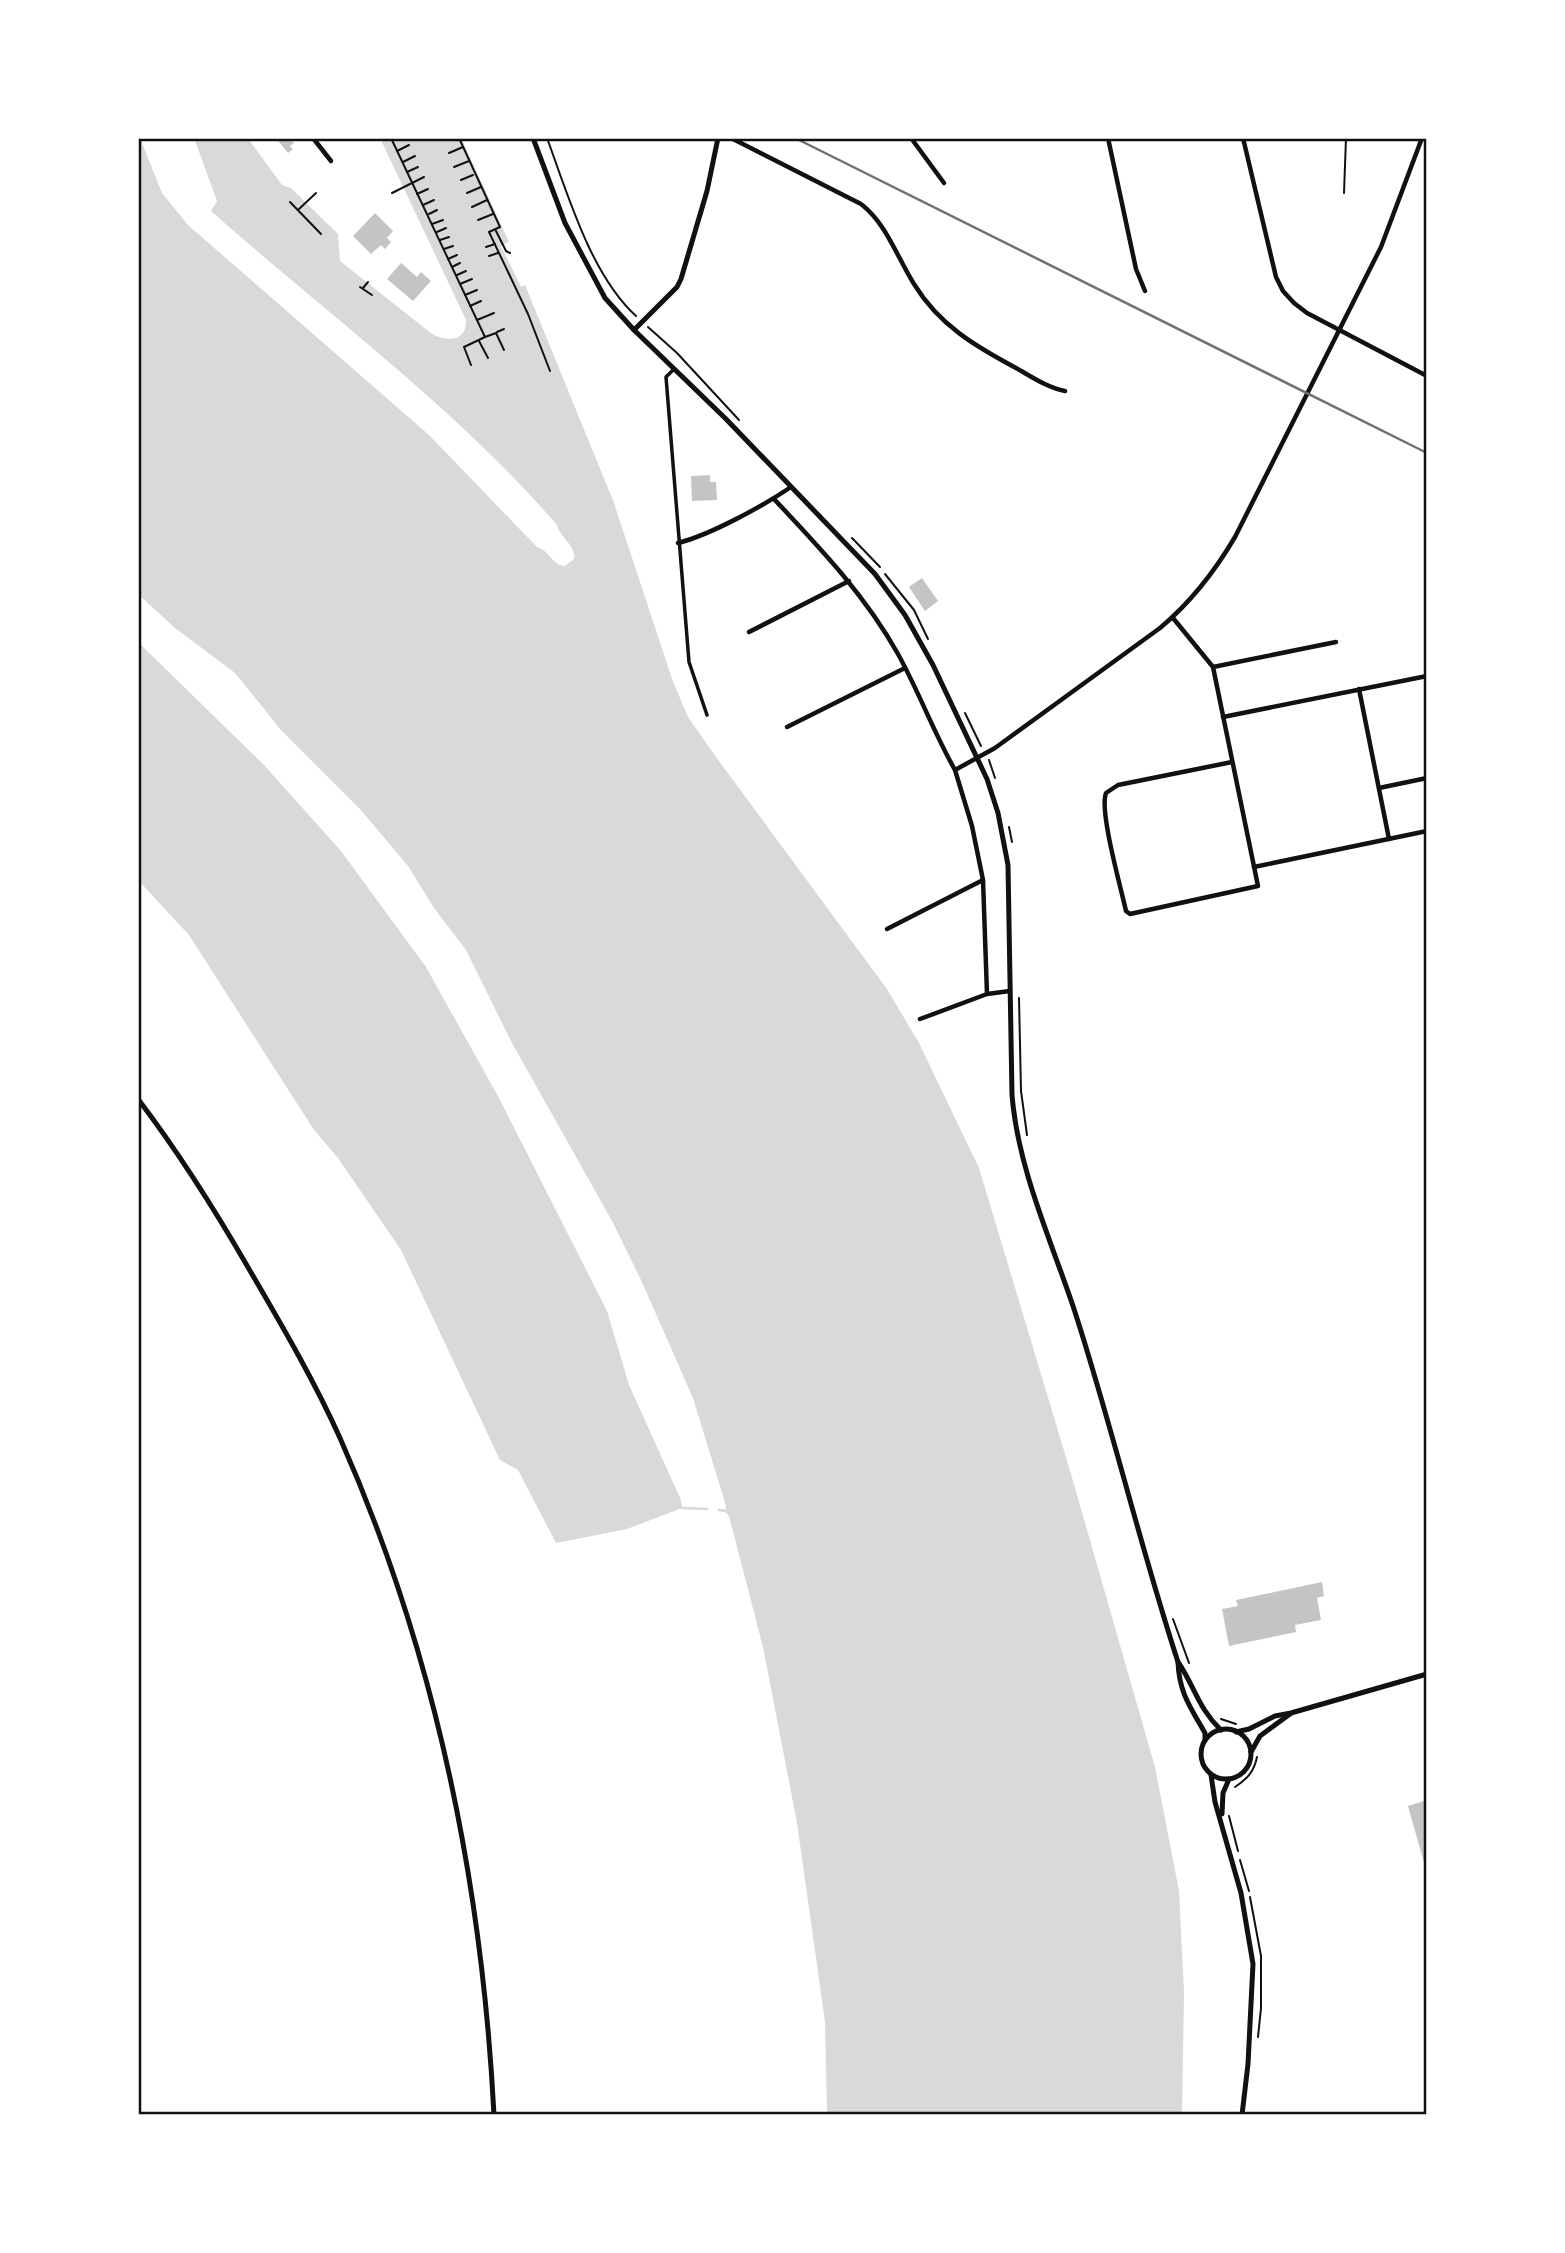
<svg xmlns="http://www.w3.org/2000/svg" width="1565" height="2253" viewBox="0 0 1565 2253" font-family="'PT Sans Narrow',sans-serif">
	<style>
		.water { fill: #d9d9d9 }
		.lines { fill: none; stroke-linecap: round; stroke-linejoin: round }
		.stream { stroke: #d9d9d9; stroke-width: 2.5 }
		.building { fill: #c4c4c4 }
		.path { stroke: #111; stroke-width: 2 }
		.service { stroke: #111; stroke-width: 2 }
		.pedestrian { stroke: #111; stroke-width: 3.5 }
		.minor { stroke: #111; stroke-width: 4.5 }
		.tertiary { stroke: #111; stroke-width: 5 }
		.rail { stroke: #707070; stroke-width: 2.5 }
		.neatline { fill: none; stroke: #111; stroke-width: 2.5 }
	</style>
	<rect width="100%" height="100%" fill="#fff"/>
	<!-- water -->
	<g class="water">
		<path d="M 138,138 L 140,138 L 162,193 L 188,225 L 429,435 L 537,547 C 549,550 552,565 565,566 L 574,559 C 576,545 560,538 557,525 C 455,407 327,314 211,211 L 217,201 L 194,138 L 242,138 L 250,141 L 282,185 L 291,188 L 338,234 L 340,261 L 432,334 C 446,342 467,342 466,320 L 380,138 L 461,138 L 509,242 L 501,246 L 521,287 L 525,285 L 614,503 L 672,679 L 688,717 L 716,757 L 887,989 L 919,1043 L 979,1168 L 1071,1474 L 1155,1767 L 1179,1891 L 1184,1992 L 1182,2115 L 827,2115 L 825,2022 L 797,1823 L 763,1647 L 729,1516 L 725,1512 L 726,1506 L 693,1398 L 641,1280 L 612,1221 L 512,1043 L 466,950 L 434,908 L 408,866 L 360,809 L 281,730 L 235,673 L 175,628 L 138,594 Z"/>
		<polygon points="138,642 264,765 341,851 426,967 499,1098 607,1311 629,1385 681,1500 682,1508 627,1529 556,1543 518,1470 500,1460 401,1250 338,1158 314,1130 189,935 138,880"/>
	</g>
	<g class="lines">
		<!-- stream -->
		<g class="stream">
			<polyline points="682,1508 707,1509"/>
			<polyline points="719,1510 725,1511"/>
		</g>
	</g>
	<!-- building -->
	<g class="building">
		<polygon points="276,138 289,138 294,143 290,146 293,149 288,153"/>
		<polygon points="375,213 393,231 387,238 391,242 385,249 381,245 371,254 353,236"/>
		<polygon points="401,263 417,277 421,272 431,281 413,301 387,279"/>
		<polygon points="710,475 710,482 716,482 717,500 692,501 691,476"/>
		<polygon points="922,578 938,601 925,611 909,587"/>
		<polygon points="1322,1582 1324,1596 1317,1598 1321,1620 1295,1625 1296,1632 1229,1646 1222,1609 1238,1606 1236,1600"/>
		<polygon points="1427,1800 1427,1863 1424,1863 1408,1806"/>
	</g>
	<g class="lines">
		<!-- path -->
		<g class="path">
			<polyline points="391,138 485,337 464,347 471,365"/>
			<polyline points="459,138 500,227 489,232 528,314 550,371"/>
			<path d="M 547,138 C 568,195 591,275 636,316"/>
			<polyline points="443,140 447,138"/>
			<polyline points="397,151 409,145"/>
			<polyline points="449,153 463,147"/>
			<polyline points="403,162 415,156"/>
			<polyline points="454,167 469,161"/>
			<polyline points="407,172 418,167"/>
			<polyline points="461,180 473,175"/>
			<polyline points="392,193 424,177"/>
			<polyline points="467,193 481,187"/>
			<polyline points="417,194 428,189"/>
			<polyline points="290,202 321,234"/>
			<polyline points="423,205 434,200"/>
			<polyline points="472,207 487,200"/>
			<polyline points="299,209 316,193"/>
			<polyline points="429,214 437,210"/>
			<polyline points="478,220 493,214"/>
			<polyline points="432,224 443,220"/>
			<polyline points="496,231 506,251 510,253"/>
			<polyline points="437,232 446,228"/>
			<polyline points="440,240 449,237"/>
			<polyline points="486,247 495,244"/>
			<polyline points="444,249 453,246"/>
			<polyline points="489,256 498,253"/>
			<polyline points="448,259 457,255"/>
			<polyline points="452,267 460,263"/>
			<polyline points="457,275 466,271"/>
			<polyline points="460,284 472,279"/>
			<polyline points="360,287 372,295"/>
			<polyline points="363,288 368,282"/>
			<polyline points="465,295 477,290"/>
			<polyline points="470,306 481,301"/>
			<polyline points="477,320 494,313"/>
			<polyline points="648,327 677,353 739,420"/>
			<polyline points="497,332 504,329"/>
			<polyline points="485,337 496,333 504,350"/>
			<polyline points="479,341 488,358"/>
			<polyline points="852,538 880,567"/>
			<polyline points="885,574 914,610 928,639"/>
			<polyline points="965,713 981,746"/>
			<polyline points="989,760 995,778"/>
			<polyline points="1009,827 1012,842"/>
			<polyline points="1019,998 1021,1091 1027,1135"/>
			<polyline points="1173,1619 1189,1663"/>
			<polyline points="1221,1719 1236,1724"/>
			<path d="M 1235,1787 C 1247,1779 1254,1772 1257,1757"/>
			<polyline points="1229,1816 1238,1851"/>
			<polyline points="1240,1860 1249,1891"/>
			<polyline points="1250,1897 1261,1956 1261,2008 1258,2037"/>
		</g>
		<!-- service -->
		<polyline class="service" points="1344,193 1346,138"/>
		<!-- pedestrian -->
		<polyline class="pedestrian" points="674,369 666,377 689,662 707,715"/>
		<!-- minor -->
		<g class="minor">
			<polyline points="313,138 331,161"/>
			<path d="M 731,138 L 861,204 C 886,223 897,257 914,284 C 939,325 975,346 1016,368 C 1032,377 1048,388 1065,391"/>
			<polyline points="911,138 944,183"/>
			<polyline points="1108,138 1136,269 1145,291"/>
			<polyline points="1243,138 1276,277 1283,291 1294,303 1307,313 1427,376"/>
			<path d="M 774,499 C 820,548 865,595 898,654 C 919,692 934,733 955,770"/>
			<path d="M 678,543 C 710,535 763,506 791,487"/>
			<path d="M 1173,618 L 1213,667 L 1258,886 L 1130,914 L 1126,911 C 1121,888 1099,811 1106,793 L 1118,785 L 1232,762"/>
			<polyline points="749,632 849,581"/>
			<polyline points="1213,667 1336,642"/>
			<polyline points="1359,689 1389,839"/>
			<polyline points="1223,717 1427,676"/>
			<polyline points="787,727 905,668"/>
			<polyline points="1379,788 1427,778"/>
			<polyline points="1254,867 1427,831"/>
			<polyline points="887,929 983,880"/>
			<polyline points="987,994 1010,991"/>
			<path d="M 920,1019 L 987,994 L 983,880 L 972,826 L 955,770 L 995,748 L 1160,628 C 1190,603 1215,571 1235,537 L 1381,247 L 1422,138"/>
		</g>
		<!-- tertiary -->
		<g class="tertiary">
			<path d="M 533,138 L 565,223 L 605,298 L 634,330 L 726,419 L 875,574 L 905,615 L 933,665 L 987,779 L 998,813 L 1008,865 L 1012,1095 C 1018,1169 1051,1240 1074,1309 C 1112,1426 1140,1546 1178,1662 C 1195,1687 1198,1708 1221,1730"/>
			<polyline points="634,330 677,287 681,279 707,191 718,138"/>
			<path d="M 138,1099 C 179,1153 215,1210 249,1269 C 281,1324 314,1380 340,1438 C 435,1652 482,1883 494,2115"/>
			<path d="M 1178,1662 C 1179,1693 1191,1708 1205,1733 L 1205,1740"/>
			<circle cx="1226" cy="1754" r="25"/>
			<polyline points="1236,1732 1249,1729 1275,1716 1291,1713 1427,1674"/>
			<polyline points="1251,1752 1260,1736 1290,1714"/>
			<polyline points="1211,1775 1215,1802 1241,1893 1253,1964 1248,2064 1242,2115"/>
			<polyline points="1222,1814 1223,1793 1229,1779"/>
		</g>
		<!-- rail -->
		<polyline class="rail" points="795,138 1427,453"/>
	</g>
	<!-- border -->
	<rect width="1565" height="2253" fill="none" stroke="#ffffff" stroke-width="280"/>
	<rect x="140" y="140" width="1285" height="1973" class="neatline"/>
</svg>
